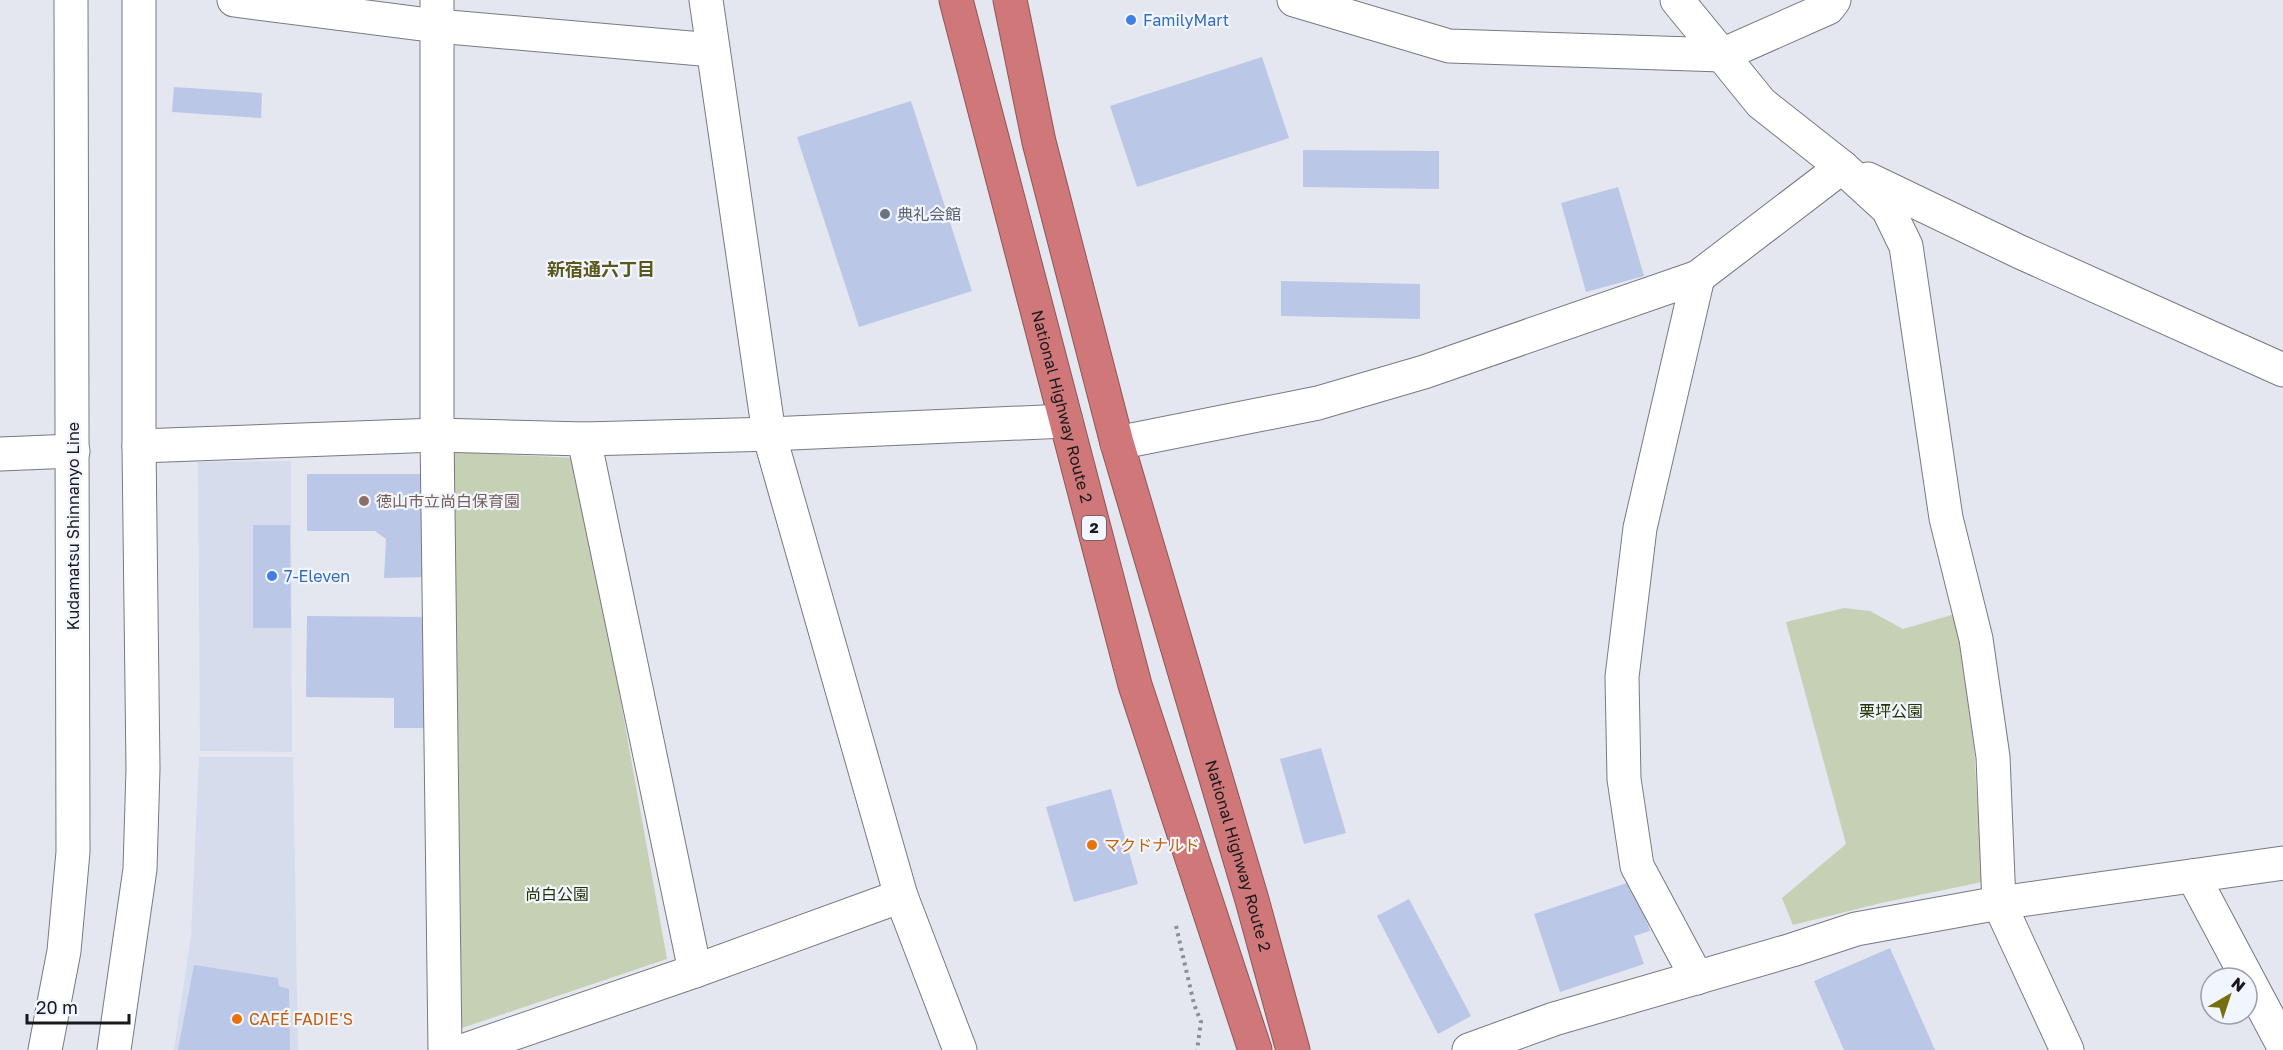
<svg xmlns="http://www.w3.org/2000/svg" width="2283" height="1050" viewBox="0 0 2283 1050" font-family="'Golos Text','Noto Sans JP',sans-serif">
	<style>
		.built { fill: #d6dcec }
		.green { fill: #c6d0b5 }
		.building { fill: #bbc7e7 }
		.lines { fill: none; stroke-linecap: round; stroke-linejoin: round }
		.street-casing { stroke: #777a82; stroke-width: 35 }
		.secondary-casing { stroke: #777a82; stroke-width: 35 }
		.highway-casing { stroke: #8f5658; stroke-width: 35 }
		.path { stroke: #8c8e94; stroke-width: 4; stroke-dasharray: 3 4.5; stroke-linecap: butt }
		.street { stroke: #fff; stroke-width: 33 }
		.secondary { stroke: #fff; stroke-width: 33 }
		.highway { stroke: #cf7779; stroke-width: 33 }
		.shop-dot { fill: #3f7fe0; stroke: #f1f5fe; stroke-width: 2 }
		.worship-dot { fill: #6b7280; stroke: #f1f5fe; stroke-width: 2 }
		.education-dot { fill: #8d6e63; stroke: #f1f5fe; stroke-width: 2 }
		.food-dot { fill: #e8710a; stroke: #f1f5fe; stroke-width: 2 }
		.labels { text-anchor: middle; stroke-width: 4.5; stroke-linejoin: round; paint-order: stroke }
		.shield { fill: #f1f5fe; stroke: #595b60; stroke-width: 1.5 }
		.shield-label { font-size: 15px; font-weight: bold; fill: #18191c }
		.shop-label { font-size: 16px; fill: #366cbe; stroke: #f1f5fe; text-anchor: start }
		.worship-label { font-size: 16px; fill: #5b616d; stroke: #f1f5fe; text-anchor: start }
		.street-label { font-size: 16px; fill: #18191c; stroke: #f1f5fe }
		.education-label { font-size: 16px; fill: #785e54; stroke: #f1f5fe; text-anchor: start }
		.park-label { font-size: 16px; fill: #253300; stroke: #f1f5fe }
		.food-label { font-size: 16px; fill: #c56008; stroke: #f1f5fe; text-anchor: start }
		.neighbourhood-label { font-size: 18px; font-weight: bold; fill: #5a571b; stroke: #f1f5fe }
	</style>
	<rect width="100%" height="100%" fill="#e4e7f0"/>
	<!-- built -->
	<g class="built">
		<polygon points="291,461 292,752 200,751 198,462"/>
		<polygon points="199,757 293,757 298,1050 174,1050 191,935"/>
	</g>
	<!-- green -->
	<g class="green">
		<polygon points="453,452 577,458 667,959 462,1028"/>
		<polygon points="1844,608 1870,611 1903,629 1955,614 1974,747 1982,882 1881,903 1793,925 1782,898 1846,844 1786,622"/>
	</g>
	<!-- building -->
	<g class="building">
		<polygon points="1262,57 1289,138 1137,187 1110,106"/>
		<polygon points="174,87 262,93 261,118 172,112"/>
		<polygon points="911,101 972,291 859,327 797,137"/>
		<polygon points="1303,150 1439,151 1439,189 1303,187"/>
		<polygon points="1618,187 1644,276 1586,292 1561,203"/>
		<polygon points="1281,281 1420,284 1420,319 1281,316"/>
		<polygon points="307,474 423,474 431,577 384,578 386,539 375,531 307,531"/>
		<polygon points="253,525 290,525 291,628 253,628"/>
		<polygon points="307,616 433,617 433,728 394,728 394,698 306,697"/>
		<polygon points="1321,748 1346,833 1304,844 1280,759"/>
		<polygon points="1111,789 1138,884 1074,902 1046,807"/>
		<polygon points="1633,881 1650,931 1634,936 1644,964 1560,992 1534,914"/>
		<polygon points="1409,899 1471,1016 1438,1034 1377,916"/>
		<polygon points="1890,948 1935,1050 1844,1050 1814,981"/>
		<polygon points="194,965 278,978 279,986 289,989 290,1050 178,1050"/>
	</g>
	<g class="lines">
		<!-- street casing -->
		<g class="street-casing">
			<g id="street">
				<polyline points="234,0 437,26 713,50"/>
				<polyline points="437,0 437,435 445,1050"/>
				<polyline points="706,0 769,434 901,896 960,1050"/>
				<polyline points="1834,0 1828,8 1722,55 1761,103 1842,167 1888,209 1906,246 1946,518 1976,639 1993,757 1999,903 2067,1050"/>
				<polyline points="1868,179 2020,252 2283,370"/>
				<polyline points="584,439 695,971"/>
				<polyline points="1117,443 1318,403 1424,372 1698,277 1842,167"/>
				<polyline points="139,446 437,435 584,439 769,434 1066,421"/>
				<polyline points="0,454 73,451"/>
				<polyline points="2193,876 2283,1045"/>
				<polyline points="1697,978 1637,866 1624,779 1622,677 1640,528 1698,277"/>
				<polyline points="465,1050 695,971 901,896"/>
				<polyline points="1469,1050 1554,1019 1792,950 1856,929 1999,903 2283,863"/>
			</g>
		</g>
		<!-- secondary casing -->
		<g class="secondary-casing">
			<g id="secondary">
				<polyline points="1294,0 1449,46 1722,55"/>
				<polyline points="1677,0 1722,55"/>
				<polyline points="45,1050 64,951 73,852 71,0"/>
				<polyline points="114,1050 140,869 143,769 139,446 139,0"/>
			</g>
		</g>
		<!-- highway casing -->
		<g class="highway-casing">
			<g id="highway">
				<path id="s1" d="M 956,0 L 1135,685 L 1255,1050"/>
				<path id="s2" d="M 1010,0 L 1039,142 L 1117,443 L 1252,900 L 1293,1050"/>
			</g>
		</g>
		<!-- path -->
		<polyline class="path" points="1176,926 1194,1004 1201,1022 1197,1050"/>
		<!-- street -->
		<use href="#street" class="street"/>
		<!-- secondary -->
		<use href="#secondary" class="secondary"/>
		<!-- highway -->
		<use href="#highway" class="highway"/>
	</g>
	<!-- markers -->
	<g class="shop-dot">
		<circle cx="1131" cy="20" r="6"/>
		<circle cx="272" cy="576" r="6"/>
	</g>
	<circle class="worship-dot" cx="885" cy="214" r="6"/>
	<circle class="education-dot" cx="364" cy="501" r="6"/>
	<g class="food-dot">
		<circle cx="1092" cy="845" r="6"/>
		<circle cx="237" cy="1019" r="6"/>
	</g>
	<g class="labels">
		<!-- shield labels -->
		<rect class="shield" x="1082" y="516" width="24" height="24" rx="4.5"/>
		<g class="shield-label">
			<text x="1094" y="533">2</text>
		</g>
		<!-- shop labels -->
		<g class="shop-label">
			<text x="1143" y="26">FamilyMart</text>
			<text x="284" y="582">7-Eleven</text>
		</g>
		<!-- worship labels -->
		<g class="worship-label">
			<text x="897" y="220">典礼会館</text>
		</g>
		<!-- street labels -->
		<g class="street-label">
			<text dy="6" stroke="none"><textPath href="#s1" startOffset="420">National Highway Route 2</textPath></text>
			<text transform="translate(73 526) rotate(-90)" y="6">Kudamatsu Shinnanyo Line</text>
			<text dy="6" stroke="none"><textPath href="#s2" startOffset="886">National Highway Route 2</textPath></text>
		</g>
		<!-- education labels -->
		<g class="education-label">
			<text x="376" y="507">徳山市立尚白保育園</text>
		</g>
		<!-- park labels -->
		<g class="park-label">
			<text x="1891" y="717">栗坪公園</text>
			<text x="557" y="900">尚白公園</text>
		</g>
		<!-- food labels -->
		<g class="food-label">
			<text x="1104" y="851">マクドナルド</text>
			<text x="249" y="1025">CAFÉ FADIE'S</text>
		</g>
		<!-- neighbourhood labels -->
		<g class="neighbourhood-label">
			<text x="601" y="276">新宿通六丁目</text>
		</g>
	</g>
	<!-- north arrow -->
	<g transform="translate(2229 996) rotate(39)"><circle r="28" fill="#f1f5fe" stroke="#9a9da4" stroke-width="1.5"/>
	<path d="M0-4.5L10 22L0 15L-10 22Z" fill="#747011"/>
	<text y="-9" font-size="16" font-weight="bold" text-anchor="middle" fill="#18191c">N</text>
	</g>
	<!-- scale -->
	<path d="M27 1014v9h102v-9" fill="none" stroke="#18191c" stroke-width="3"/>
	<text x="36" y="1014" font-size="18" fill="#18191c" stroke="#f1f5fe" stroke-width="4.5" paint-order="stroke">20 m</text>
</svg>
